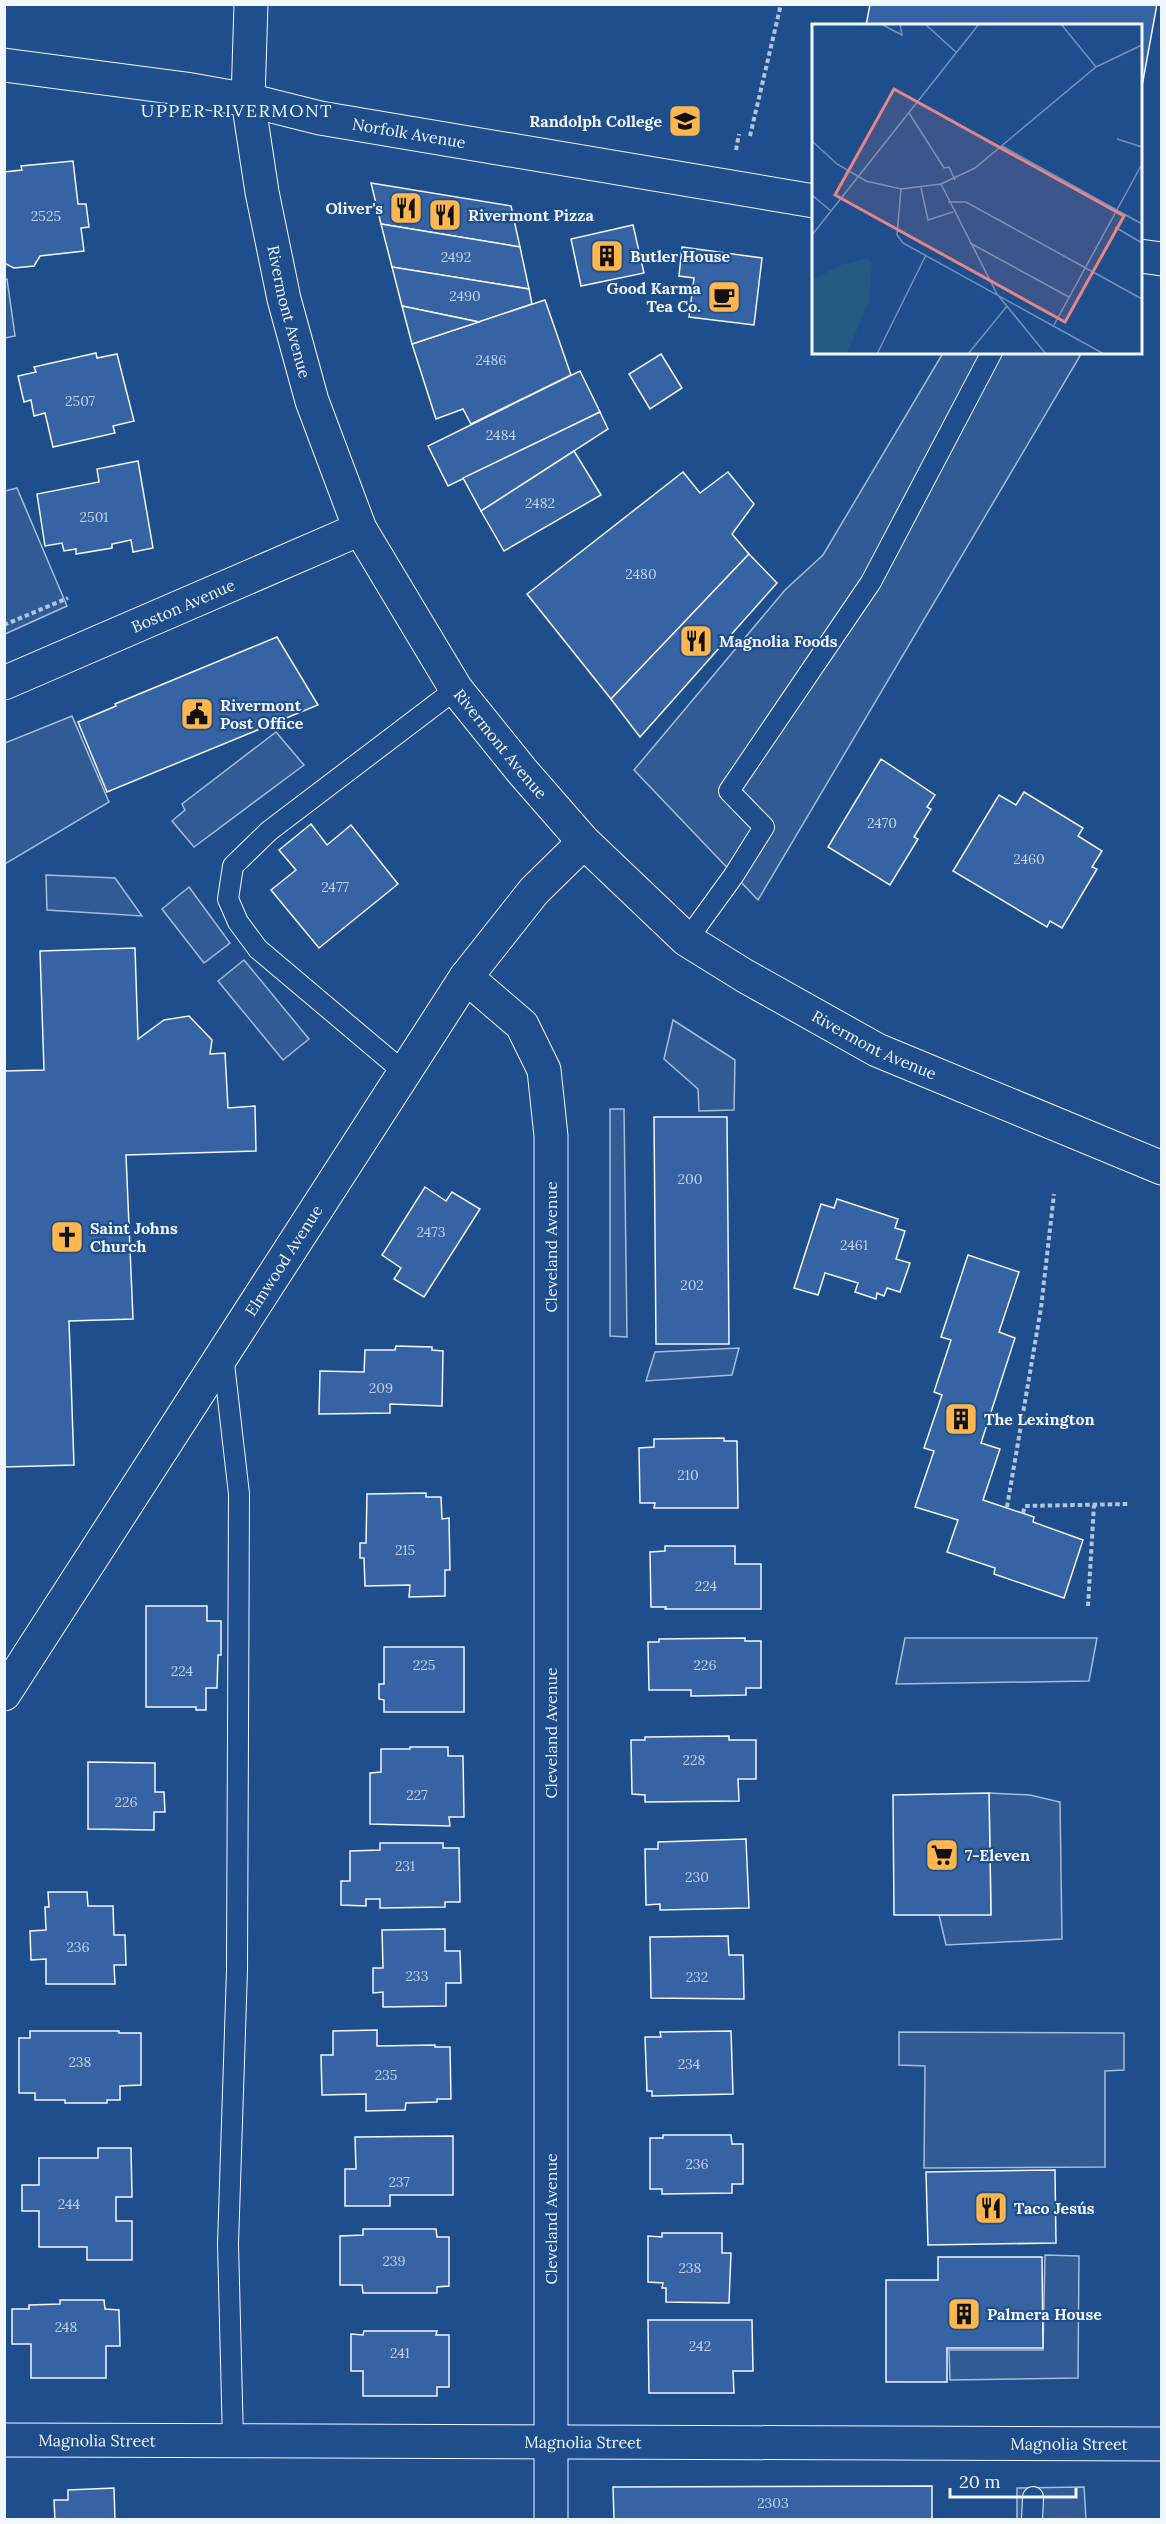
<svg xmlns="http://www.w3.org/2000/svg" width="1166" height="2524" viewBox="0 0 1166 2524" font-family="Lora,serif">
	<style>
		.parking { fill: #305b95; stroke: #a8bbd7; stroke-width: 1.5 }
		.building { fill: #3563a3; stroke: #f2f6ff; stroke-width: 1.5 }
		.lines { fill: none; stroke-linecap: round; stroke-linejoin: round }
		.lane-casing { stroke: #f2f6ff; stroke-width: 22 }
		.street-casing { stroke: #f2f6ff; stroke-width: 35 }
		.secondary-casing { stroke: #f2f6ff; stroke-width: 35 }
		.path { stroke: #b3c4dc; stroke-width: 4; stroke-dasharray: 4.5 3; stroke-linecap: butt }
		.lane { stroke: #1f4e8c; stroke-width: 20 }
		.street { stroke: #1f4e8c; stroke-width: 33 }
		.secondary { stroke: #1f4e8c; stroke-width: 33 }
		.labels { text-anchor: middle; stroke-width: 4.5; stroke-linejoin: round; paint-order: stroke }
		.number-label { font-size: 14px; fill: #c3d1e8 }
		.poi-label { font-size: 16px; font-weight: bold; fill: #f2f6ff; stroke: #1f4e8c; text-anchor: start }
		.street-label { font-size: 16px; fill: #f2f6ff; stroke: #1f4e8c }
		.neighbourhood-label { font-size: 18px; letter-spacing: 1.5px; fill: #f2f6ff; stroke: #1f4e8c }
		.inset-road { fill: none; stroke: #7391ba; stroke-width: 1.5 }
		.view { fill: #e38589; fill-opacity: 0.15; stroke: #e38589; stroke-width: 3 }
		.inset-edge { fill: none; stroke: #f2f6ff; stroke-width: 3 }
	</style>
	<rect width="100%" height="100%" fill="#1f4e8c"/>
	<!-- parking -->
	<g class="parking">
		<polygon points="7,279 15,336 5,338 4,280"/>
		<polygon points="1075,352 1080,356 758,900 634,770 785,590 823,555 943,353"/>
		<polygon points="17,488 67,606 5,634 5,491"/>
		<polygon points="72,716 109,802 5,864 5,743"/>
		<polygon points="276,732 304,765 194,847 172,821 185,810 182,804"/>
		<polygon points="46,875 115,878 142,916 47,910"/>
		<polygon points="189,887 230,943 204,963 162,909"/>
		<polygon points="244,960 309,1039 283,1060 218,981"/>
		<polygon points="673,1020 735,1060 734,1110 699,1111 698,1089 664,1059"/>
		<polygon points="610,1109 624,1109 627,1337 610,1336"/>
		<polygon points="739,1348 732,1375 646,1381 655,1352"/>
		<polygon points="905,1638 1097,1638 1089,1681 896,1684"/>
		<polygon points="989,1793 1030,1795 1060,1802 1062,1939 946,1945 939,1915 991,1914"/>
		<polygon points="899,2032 1124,2033 1124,2070 1105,2071 1105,2167 924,2168 925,2066 899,2065"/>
		<polygon points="1045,2255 1079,2256 1078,2378 950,2380 949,2350 1043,2350"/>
		<polygon points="1084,2487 1086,2519 1017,2520 1017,2488"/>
	</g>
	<!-- building -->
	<g class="building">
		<polygon points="870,4 1157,4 1140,97 1140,26 866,26"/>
		<polygon points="73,161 78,204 86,204 89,227 81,228 84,251 40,256 34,266 14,268 4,263 4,172 22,170 21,166"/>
		<polygon points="371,183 511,206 520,247 381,224"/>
		<polygon points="381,224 520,247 529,289 392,267"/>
		<polygon points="633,225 644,273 581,286 571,239"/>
		<polygon points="682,247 762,258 754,325 689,317 694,278 679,276"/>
		<polygon points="392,267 529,289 532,304 479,322 402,306"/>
		<polygon points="545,300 571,375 471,424 463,409 436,419 412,344"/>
		<polygon points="402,306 479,322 412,344"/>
		<polygon points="96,353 97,358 117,354 134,421 113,426 115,433 53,447 45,413 34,416 31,400 24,402 18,376 36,372 34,367"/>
		<polygon points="661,354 682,388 650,409 629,374"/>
		<polygon points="580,371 600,412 448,486 428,446"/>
		<polygon points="600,412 608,429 481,511 463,478"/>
		<polygon points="574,451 601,495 504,551 481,511"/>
		<polygon points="138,461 153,548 133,552 131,540 112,544 112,548 76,554 76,549 64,551 62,543 45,546 37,494 99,482 97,469"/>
		<polygon points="683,472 700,493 728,472 754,504 732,534 749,554 611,699 527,594"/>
		<polygon points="749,554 777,583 640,737 611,699"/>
		<polygon points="277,637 318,705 107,792 78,722 116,706 115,704"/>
		<polygon points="881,759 935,795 927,807 931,809 914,837 918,839 890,885 828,847"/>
		<polygon points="1024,792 1083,828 1078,836 1102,851 1092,867 1097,869 1062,928 1050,921 1047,927 953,871 999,795 1016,805"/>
		<polygon points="311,824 327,845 351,825 398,884 319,948 271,890 296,870 279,850"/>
		<polygon points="135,948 138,1039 164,1020 189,1016 212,1040 210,1054 225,1053 228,1108 255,1106 256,1151 126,1155 133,1319 69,1321 74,1465 4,1467 4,1071 44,1070 40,951"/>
		<polygon points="654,1117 727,1117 729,1344 656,1344"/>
		<polygon points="425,1187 446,1201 452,1192 480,1209 424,1297 394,1279 401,1268 382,1255"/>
		<polygon points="837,1199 898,1219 895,1228 905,1231 896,1259 910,1263 900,1292 887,1288 884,1296 877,1293 876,1299 855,1292 858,1283 825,1273 818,1295 794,1288 821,1204 834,1208"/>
		<polygon points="968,1255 1019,1272 999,1332 1015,1338 981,1443 1000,1449 983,1500 1034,1517 1033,1522 1083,1540 1064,1598 994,1574 995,1568 947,1552 958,1520 915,1507 934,1451 924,1448 942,1395 934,1392 951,1340 941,1337"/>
		<polygon points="396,1346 432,1347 432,1350 443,1351 442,1406 390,1404 390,1413 319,1414 320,1371 364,1372 365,1350 395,1350"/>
		<polygon points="724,1438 724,1441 737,1441 738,1508 654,1508 655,1503 640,1503 639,1448 654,1447 654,1439"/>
		<polygon points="426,1493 426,1497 441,1497 442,1519 449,1518 450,1570 445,1570 445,1596 409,1597 410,1585 365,1586 364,1558 360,1558 360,1543 366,1543 367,1494"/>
		<polygon points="665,1546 735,1546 735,1564 761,1564 761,1609 665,1609 666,1607 651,1607 650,1552 665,1551"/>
		<polygon points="146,1606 207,1606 207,1621 221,1621 221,1655 218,1655 217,1688 206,1688 206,1710 196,1710 196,1707 146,1707"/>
		<polygon points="745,1638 745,1641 761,1641 761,1688 746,1688 746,1695 691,1696 691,1690 649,1690 648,1642 659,1642 659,1639"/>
		<polygon points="384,1647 464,1647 464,1712 384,1712 384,1700 379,1699 379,1684 384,1684"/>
		<polygon points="729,1736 729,1740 756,1740 756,1779 738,1779 739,1801 645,1802 645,1795 632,1794 631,1740 645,1740 645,1737"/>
		<polygon points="410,1747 448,1747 448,1756 463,1756 464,1817 449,1817 450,1826 370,1824 370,1773 381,1772 381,1749 410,1749"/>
		<polygon points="88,1762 155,1763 155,1792 164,1792 165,1812 154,1812 154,1830 88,1829"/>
		<polygon points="989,1793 991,1915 894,1915 893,1795"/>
		<polygon points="746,1839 749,1908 660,1910 660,1904 646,1905 645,1849 658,1849 658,1842"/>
		<polygon points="380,1843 443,1843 443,1848 459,1848 460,1902 445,1902 445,1907 380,1908 380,1899 366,1899 366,1906 341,1905 341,1881 350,1881 350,1851 380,1850"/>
		<polygon points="48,1892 87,1892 88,1906 113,1906 114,1935 125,1935 126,1965 114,1965 115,1984 46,1984 46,1959 31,1960 30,1931 46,1930 45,1907 49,1907"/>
		<polygon points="445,1929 445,1951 460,1951 461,1983 446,1983 446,2006 383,2007 383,1992 373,1993 373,1968 383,1968 382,1930"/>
		<polygon points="728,1936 729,1955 743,1955 744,1999 651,1998 650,1937"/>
		<polygon points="377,2030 377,2046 435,2045 435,2047 450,2047 451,2099 437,2099 437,2102 406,2103 405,2110 366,2111 366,2094 322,2095 321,2055 333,2055 333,2031"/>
		<polygon points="30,2031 119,2031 119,2033 141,2033 141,2085 120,2086 120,2100 107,2100 107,2103 65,2103 65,2100 35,2100 35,2093 19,2093 19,2038 30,2038"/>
		<polygon points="731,2031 733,2094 652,2096 652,2091 647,2091 645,2037 661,2037 660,2032"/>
		<polygon points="663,2135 731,2135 732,2144 743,2144 743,2184 732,2184 732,2193 662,2194 662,2189 650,2189 650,2138 663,2138"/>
		<polygon points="453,2136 453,2195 390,2195 390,2206 345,2206 345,2169 356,2169 355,2137"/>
		<polygon points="98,2148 131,2148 132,2197 116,2197 116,2221 132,2221 132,2260 87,2260 87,2247 39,2247 39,2211 22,2211 22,2185 39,2185 39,2158 98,2158"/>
		<polygon points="1055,2170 1056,2243 928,2245 926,2172"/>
		<polygon points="363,2229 436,2229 437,2237 449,2237 449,2286 437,2287 437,2293 363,2293 362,2285 340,2285 340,2236 363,2235"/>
		<polygon points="662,2233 722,2233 722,2253 731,2253 729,2303 666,2302 666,2288 662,2288 663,2283 648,2282 648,2236 662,2237"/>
		<polygon points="938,2257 1042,2257 1043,2348 947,2348 947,2382 886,2382 886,2280 938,2280"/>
		<polygon points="60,2300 104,2300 105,2309 119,2310 120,2346 106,2346 106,2378 31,2378 31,2344 12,2344 12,2309 29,2309 29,2305 60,2304"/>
		<polygon points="648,2320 752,2320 753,2371 733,2371 734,2393 649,2393"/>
		<polygon points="364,2331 437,2331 436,2335 449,2335 449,2387 437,2387 437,2396 363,2396 363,2371 351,2371 351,2334 363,2335"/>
		<polygon points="932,2486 932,2520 614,2520 613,2487"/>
		<polygon points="114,2488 115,2520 55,2520 54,2500 68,2500 68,2490"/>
	</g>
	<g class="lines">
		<!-- lane casing -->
		<g class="lane-casing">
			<g id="lane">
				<polyline points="687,940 734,875 764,827 729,791 871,582 992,352"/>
				<polyline points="405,1073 258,949 238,922 228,899 233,866 269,831 456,689"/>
				<polyline points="223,1355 239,1494 237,1970 228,2244 233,2440"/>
				<polyline points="1032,2520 1033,2497"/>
			</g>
		</g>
		<!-- street casing -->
		<g class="street-casing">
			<g id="street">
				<path id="s1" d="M 4,65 L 186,89 L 248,100 L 320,118 L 814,201"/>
				<polyline points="1140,256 1162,259"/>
				<path id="s2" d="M 4,683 L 360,529"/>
				<polyline points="466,977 522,1025 544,1070 551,1136 551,2520"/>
				<path id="s3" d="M 4,1694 L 466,977 L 534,891 L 584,842"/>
				<path id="s4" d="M 4,2440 L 1162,2444"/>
			</g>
		</g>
		<!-- secondary casing -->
		<g class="secondary-casing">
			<g id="secondary">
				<path id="s5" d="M 251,4 L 248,100 L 262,192 L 284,299 L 312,401 L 360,529 L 456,689 L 522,771 L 584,842 L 687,940 L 745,976 L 877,1050 L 1162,1168"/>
			</g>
		</g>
		<!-- path -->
		<g class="path">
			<polyline points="750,136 781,4"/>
			<polyline points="736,150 739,134"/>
			<polyline points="4,625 68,598"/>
			<polyline points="1007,1507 1041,1308 1054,1194"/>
			<polyline points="1023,1513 1025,1506 1128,1504"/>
			<polyline points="1088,1606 1094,1505"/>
		</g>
		<!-- lane -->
		<use href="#lane" class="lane"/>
		<!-- street -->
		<use href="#street" class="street"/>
		<!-- secondary -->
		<use href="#secondary" class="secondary"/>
	</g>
	<!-- icons -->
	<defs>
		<g id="university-square" transform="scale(1.725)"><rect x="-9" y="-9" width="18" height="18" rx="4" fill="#ffb74d" stroke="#1f4e8c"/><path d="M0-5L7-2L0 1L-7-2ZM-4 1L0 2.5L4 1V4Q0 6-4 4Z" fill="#111"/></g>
		<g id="restaurant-square" transform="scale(1.725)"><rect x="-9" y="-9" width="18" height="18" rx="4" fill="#ffb74d" stroke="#1f4e8c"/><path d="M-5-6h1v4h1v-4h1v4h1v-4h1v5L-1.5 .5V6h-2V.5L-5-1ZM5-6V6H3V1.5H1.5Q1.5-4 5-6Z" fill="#111"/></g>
		<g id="building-square" transform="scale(1.725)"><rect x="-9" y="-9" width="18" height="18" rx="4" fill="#ffb74d" stroke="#1f4e8c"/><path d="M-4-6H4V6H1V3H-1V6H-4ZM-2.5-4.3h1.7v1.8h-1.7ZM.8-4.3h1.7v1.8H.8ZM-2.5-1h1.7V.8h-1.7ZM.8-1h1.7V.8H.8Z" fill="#111"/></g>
		<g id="cafe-square" transform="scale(1.725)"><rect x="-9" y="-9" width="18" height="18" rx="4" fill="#ffb74d" stroke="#1f4e8c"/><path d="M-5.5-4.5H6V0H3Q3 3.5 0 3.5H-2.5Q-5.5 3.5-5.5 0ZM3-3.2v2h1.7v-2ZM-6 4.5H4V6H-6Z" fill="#111"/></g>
		<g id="civic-square" transform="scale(1.725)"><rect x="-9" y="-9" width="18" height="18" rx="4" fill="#ffb74d" stroke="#1f4e8c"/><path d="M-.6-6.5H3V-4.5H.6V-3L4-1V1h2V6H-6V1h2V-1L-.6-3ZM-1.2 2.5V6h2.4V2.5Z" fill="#111"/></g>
		<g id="church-square" transform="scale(1.725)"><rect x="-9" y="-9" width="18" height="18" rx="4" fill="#ffb74d" stroke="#1f4e8c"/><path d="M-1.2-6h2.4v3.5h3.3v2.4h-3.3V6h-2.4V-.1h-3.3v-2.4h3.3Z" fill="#111"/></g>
		<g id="supermarket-square" transform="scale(1.725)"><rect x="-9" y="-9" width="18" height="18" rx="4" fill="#ffb74d" stroke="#1f4e8c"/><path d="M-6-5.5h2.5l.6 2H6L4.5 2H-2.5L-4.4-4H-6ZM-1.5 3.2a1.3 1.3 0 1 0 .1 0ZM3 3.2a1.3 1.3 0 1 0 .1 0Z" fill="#111"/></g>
	</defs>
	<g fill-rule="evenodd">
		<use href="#university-square" x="685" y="121"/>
		<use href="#restaurant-square" x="406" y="208"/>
		<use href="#restaurant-square" x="445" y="215"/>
		<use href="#building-square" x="607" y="256"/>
		<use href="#cafe-square" x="724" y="297"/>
		<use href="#restaurant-square" x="696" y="641"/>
		<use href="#civic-square" x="197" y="714"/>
		<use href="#church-square" x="67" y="1237"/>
		<use href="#building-square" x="961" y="1419"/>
		<use href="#supermarket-square" x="942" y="1855"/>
		<use href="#restaurant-square" x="991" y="2208"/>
		<use href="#building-square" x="964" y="2314"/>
	</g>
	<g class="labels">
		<!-- number labels -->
		<g class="number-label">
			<text x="46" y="221">2525</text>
			<text x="456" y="262">2492</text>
			<text x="465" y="301">2490</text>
			<text x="491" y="365">2486</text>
			<text x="80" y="406">2507</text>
			<text x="501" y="440">2484</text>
			<text x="540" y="508">2482</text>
			<text x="94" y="522">2501</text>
			<text x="641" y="579">2480</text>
			<text x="882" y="828">2470</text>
			<text x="1029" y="864">2460</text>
			<text x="335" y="892">2477</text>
			<text x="690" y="1184">200</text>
			<text x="431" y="1237">2473</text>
			<text x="854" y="1250">2461</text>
			<text x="692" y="1290">202</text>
			<text x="381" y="1393">209</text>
			<text x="688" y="1480">210</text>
			<text x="405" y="1555">215</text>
			<text x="706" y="1591">224</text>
			<text x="424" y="1670">225</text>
			<text x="705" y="1670">226</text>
			<text x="182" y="1676">224</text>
			<text x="694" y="1765">228</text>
			<text x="417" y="1800">227</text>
			<text x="126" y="1807">226</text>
			<text x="405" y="1871">231</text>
			<text x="697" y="1882">230</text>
			<text x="78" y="1952">236</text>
			<text x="417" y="1981">233</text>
			<text x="697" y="1982">232</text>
			<text x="80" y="2067">238</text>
			<text x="689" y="2069">234</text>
			<text x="386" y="2080">235</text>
			<text x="697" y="2169">236</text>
			<text x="399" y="2187">237</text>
			<text x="69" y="2209">244</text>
			<text x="394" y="2266">239</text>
			<text x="690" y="2273">238</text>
			<text x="66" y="2332">248</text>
			<text x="700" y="2351">242</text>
			<text x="400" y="2358">241</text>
			<text x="773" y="2508">2303</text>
		</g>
		<!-- poi labels -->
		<g class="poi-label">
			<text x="662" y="127" text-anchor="end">Randolph College</text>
			<text x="383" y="214" text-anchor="end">Oliver's</text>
			<text x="468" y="221">Rivermont Pizza</text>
			<text x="630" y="262">Butler House</text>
			<text x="701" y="294" text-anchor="end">Good Karma<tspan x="701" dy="18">Tea Co.</tspan></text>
			<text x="719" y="647">Magnolia Foods</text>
			<text x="220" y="711">Rivermont<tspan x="220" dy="18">Post Office</tspan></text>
			<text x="90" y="1234">Saint Johns<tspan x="90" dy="18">Church</tspan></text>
			<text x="984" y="1425">The Lexington</text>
			<text x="965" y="1861">7-Eleven</text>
			<text x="1014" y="2214">Taco Jesús</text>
			<text x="987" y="2320">Palmera House</text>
		</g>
		<!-- street labels -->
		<g class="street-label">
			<text dy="6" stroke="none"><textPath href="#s1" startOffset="411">Norfolk Avenue</textPath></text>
			<text dy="6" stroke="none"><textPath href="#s5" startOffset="312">Rivermont Avenue</textPath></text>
			<text dy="6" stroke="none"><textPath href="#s2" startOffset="195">Boston Avenue</textPath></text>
			<text dy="6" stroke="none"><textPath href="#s5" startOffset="798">Rivermont Avenue</textPath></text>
			<text dy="6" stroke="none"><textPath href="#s5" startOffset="1284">Rivermont Avenue</textPath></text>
			<text transform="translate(551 1247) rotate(-90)" y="6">Cleveland Avenue</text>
			<text dy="6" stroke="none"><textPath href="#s3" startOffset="516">Elmwood Avenue</textPath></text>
			<text transform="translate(551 1733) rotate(-90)" y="6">Cleveland Avenue</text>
			<text transform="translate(551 2219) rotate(-90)" y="6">Cleveland Avenue</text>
			<text dy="6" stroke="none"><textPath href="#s4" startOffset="93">Magnolia Street</textPath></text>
			<text dy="6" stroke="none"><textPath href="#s4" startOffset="579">Magnolia Street</textPath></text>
			<text dy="6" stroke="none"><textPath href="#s4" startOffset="1065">Magnolia Street</textPath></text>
		</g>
		<!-- neighbourhood labels -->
		<g class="neighbourhood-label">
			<text x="237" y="117">UPPER RIVERMONT</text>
		</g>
	</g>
	<!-- overview -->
	<g transform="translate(812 24)">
		<rect width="330" height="330" fill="#1f4e8c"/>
		<path d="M 55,234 L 60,239 L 57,277 L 35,329 L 0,330 L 0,256 L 29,241 Z" fill="#245a82"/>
		<path class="inset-road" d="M 69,0 L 90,11 L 88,0M 113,0 L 145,29M 249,0 L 284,43M 97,89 L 132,144 L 137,143 L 143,156M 305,115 L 330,123M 0,117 L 25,140 L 54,157 L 89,165 L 129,160 L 163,144 L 284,43 L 330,21M 190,122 L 330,200M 129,160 L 185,270 L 234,330M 109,164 L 116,196 L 141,188M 89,165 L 85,211 L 91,219 L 292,330M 0,171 L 19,187M 136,178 L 154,178 L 330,275M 303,203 L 330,219M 0,211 L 167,0M 158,219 L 257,273M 242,301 L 330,140M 65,330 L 114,231M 156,330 L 195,282"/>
		<path class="view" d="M 82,65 L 312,192 L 253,298 L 23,171 Z"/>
		<rect width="330" height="330" class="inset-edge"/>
	</g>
	<!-- border -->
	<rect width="1166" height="2524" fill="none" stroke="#f2f6ff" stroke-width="12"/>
	<!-- scale -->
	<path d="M950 2488v9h126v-9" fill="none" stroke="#f2f6ff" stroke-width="3"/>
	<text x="959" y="2488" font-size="18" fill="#f2f6ff" stroke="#1f4e8c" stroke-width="4.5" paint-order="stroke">20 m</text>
</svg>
